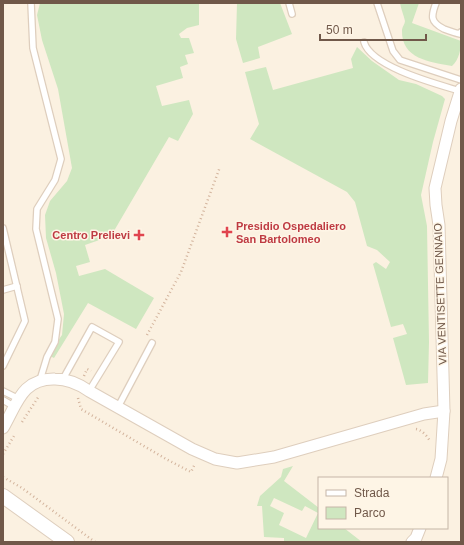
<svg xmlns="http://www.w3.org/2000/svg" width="464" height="545" viewBox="0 0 464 545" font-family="Arial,sans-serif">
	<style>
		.green { fill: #cfe7c0; fill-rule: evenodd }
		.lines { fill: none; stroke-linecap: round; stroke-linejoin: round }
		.service-casing { stroke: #decebd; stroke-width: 8 }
		.minor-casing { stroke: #decebd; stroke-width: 13 }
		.tertiary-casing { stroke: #decebd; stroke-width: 16 }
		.path { stroke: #d3b49d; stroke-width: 2.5; stroke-dasharray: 1 3; stroke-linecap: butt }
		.service { stroke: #fff; stroke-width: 5.5 }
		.minor { stroke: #fff; stroke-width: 11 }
		.tertiary { stroke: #fff; stroke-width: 14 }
		.health-dot { fill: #e0444e; stroke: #fef5e6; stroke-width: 1.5 }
		.labels { text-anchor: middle; stroke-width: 3; stroke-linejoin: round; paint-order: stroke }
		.health-label { font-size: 11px; font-weight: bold; fill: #be3a42; stroke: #fef5e6; text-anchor: start }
		.street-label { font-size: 11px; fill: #705849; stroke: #fef5e6 }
	</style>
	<rect width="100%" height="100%" fill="#fbf1e1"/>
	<!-- green -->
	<g class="green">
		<polygon points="40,3 199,3 199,25 187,28 179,34 181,38 189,38 194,53 185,55 188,64 180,67 183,78 156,86 162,106 189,100 193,114 178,141 169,137 111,236 85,245 90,262 76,266 79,276 105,269 154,298 136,329 88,303 54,358 48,355 62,335 64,314 56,273 46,238 45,215 50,201 67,181 72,168 58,89 42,40 37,15"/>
		<polygon points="237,3 280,3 292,34 258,47 260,58 243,63 236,39"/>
		<path d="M 400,3 L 419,3 L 412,23 L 461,41 C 461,49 459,60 452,66 C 430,62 401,59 402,30 C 402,27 405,24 405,21 C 404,16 401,9 400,3 Z"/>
		<polygon points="357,47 372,61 399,80 416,84 442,96 445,99 433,142 421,195 427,226 429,342 428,383 406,385 393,338 407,334 403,324 391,327 373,264 376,262 386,269 390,262 377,250 367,246 355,202 347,192 250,139 259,124 245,72 266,67 273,90 353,68 351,59"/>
		<path d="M 293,466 L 284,481 L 319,508 L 319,528 L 344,528 L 362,542 L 284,542 L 284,538 L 264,537 L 262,506 L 257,506 L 260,496 L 281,477 L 283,469 ZM 274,498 L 302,511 L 305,506 L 318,513 L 306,538 L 279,525 L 284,513 L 270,506 Z"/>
	</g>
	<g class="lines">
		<!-- service casing -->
		<g class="service-casing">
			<g id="service">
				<polyline points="31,3 33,48 61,159 55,180 37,209 36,229 58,319 55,342 47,357 40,380"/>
				<polyline points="289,3 292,14"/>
				<polyline points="377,3 393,51 400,60 461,80"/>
				<path d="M 436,3 C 431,16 430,22 444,29 C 450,31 454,33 460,34 L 461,32"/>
				<path d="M 364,42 C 371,67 437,84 460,91"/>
				<polyline points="3,228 25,321 3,366"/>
				<polyline points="3,290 17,286"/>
				<polyline points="63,379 92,327 119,342 89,391"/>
				<polyline points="3,391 19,399"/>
				<polyline points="3,400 15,407"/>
				<polyline points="118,407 152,343"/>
			</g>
		</g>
		<!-- minor casing -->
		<g class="minor-casing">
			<g id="minor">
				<path d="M 3,428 C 17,404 22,378 55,379 C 68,379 79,384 89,391 L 192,449 L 215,459 L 237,463 L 274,457 L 424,414 L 444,411"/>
				<polyline points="436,478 441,459 444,411 439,225 436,205 435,188 451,121 461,89"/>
				<polyline points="412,542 416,538 420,528"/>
			</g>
		</g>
		<!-- tertiary casing -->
		<g class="tertiary-casing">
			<polyline id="tertiary" points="3,496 67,542"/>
		</g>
		<!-- path -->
		<g class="path">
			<polyline points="147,335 181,272 220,167"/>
			<polyline points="84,376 87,369 91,371"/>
			<polyline points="78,398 81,409 166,459 191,472 195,464"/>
			<polyline points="22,422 39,396"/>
			<path d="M 416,429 C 422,430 427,436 430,441"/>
			<polyline points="3,454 14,436"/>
			<polyline points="3,477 22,488 95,542"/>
		</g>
		<!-- service -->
		<use href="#service" class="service"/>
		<!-- minor -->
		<use href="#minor" class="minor"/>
		<!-- tertiary -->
		<use href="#tertiary" class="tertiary"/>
	</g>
	<!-- markers -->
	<g class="health-dot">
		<path d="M225 226h4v4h4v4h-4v4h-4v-4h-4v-4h4z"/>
		<path d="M137 229h4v4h4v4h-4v4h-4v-4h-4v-4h4z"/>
	</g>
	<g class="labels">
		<!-- health labels -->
		<g class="health-label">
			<text x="236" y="230">Presidio Ospedaliero<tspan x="236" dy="13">San Bartolomeo</tspan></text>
			<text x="130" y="239" text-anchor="end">Centro Prelievi</text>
		</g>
		<!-- street labels -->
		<g class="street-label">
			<text transform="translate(440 294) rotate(-92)" y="4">VIA VENTISETTE GENNAIO</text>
		</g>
	</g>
	<!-- border -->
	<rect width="464" height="545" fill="none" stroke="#705849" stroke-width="8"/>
	<!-- legend -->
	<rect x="318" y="477" width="130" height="52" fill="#fef5e6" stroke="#c5b6a7"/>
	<rect x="326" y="490" width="20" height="6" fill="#ffffff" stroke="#c5b6a7"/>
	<text x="354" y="497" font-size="12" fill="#705849">Strada</text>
	<rect x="326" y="507" width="20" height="12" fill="#cfe7c0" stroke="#c5b6a7"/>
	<text x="354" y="517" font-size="12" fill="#705849">Parco</text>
	<!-- scale -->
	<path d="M320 34v6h106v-6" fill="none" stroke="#705849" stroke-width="2"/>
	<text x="326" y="34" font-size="12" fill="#705849" stroke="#fef5e6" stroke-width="3" paint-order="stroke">50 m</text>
</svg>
